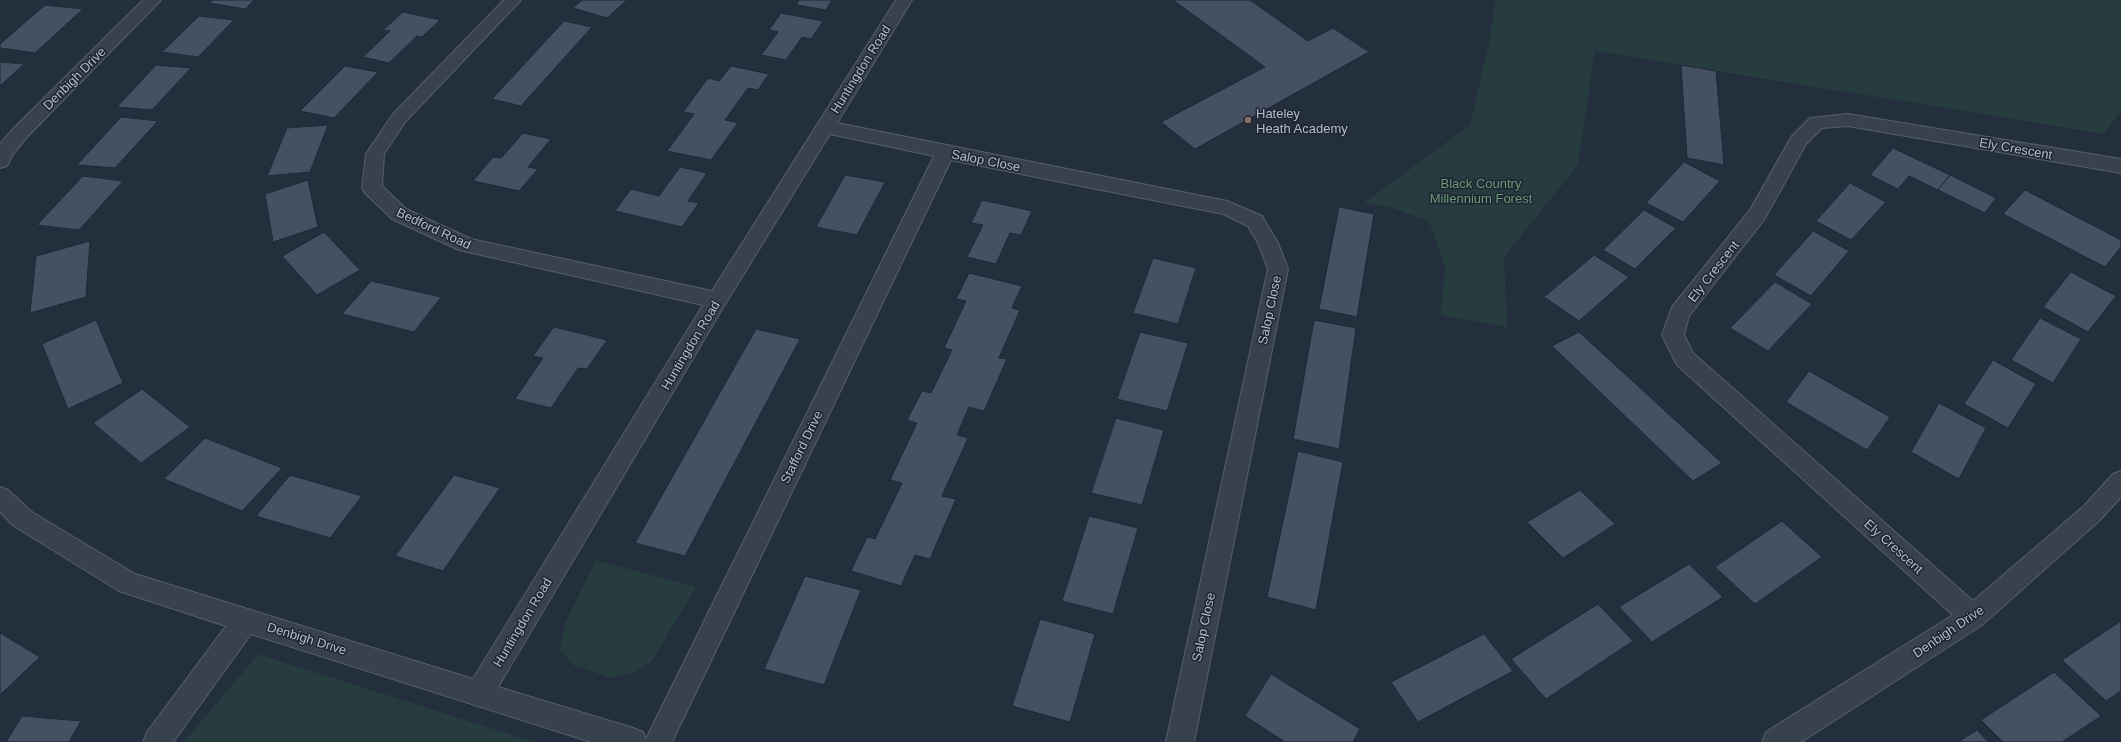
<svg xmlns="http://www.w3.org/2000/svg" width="2121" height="742" viewBox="0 0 2121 742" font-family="Arial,sans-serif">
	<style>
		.green { fill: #263c3f }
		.building { fill: #455162; stroke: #1f2835 }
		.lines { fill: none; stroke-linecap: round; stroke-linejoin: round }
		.street-casing { stroke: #565f6c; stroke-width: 2 }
		.street { fill: #38414e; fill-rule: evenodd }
		.education-dot { fill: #8d6e63; stroke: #1d2633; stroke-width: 1.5 }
		.labels { text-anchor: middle; stroke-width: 3; stroke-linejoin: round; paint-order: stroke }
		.street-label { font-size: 13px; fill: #b4bcc9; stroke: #1d2633 }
		.poi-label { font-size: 13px; fill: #b4bcc9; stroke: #1d2633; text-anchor: start }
		.park-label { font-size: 13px; fill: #6b9a76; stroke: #1d2633 }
	</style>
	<rect width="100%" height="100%" fill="#242f3e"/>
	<!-- green -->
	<g class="green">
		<polygon points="1496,0 2121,0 2121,111 2104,134 1595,51 1578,165 1504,257 1507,327 1441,315 1445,266 1429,221 1388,207 1364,203 1470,125 1489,42"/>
		<polygon points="596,560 696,587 652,661 635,672 611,678 573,665 560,649 566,621"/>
		<polygon points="258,654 534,742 184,742"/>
	</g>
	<!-- building -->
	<g class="building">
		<polygon points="213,0 254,0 245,9 209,3"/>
		<polygon points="582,0 627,0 607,18 573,8"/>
		<polygon points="799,0 832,0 826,10 796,5"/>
		<polygon points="1173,0 1250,0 1308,41 1333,28 1369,52 1195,149 1161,122 1265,67"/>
		<polygon points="45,5 83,9 35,53 0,48 0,44"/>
		<polygon points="403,12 440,20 422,37 417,36 389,63 363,57 390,31 383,30"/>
		<polygon points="781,13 823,21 811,39 802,37 786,60 761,55 778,32 769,30"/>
		<polygon points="199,16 234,20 198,57 162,52"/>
		<polygon points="564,21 592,27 521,106 492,99"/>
		<polygon points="0,62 24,64 0,86"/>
		<polygon points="156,65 191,68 152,110 117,107"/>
		<polygon points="1681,65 1716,71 1724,165 1687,158"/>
		<polygon points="345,66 378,72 334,118 300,111"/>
		<polygon points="731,66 769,74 758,90 748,88 725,120 738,123 711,160 667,151 694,114 683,112 708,78 719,81"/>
		<polygon points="121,117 158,121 115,168 77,165"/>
		<polygon points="328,125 310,172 267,176 287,128"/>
		<polygon points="523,133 551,139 528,167 538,169 519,191 473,181 493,157 501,158"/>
		<polygon points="1893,148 1950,175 1938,190 1909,176 1898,189 1870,175"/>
		<polygon points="1684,162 1720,181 1683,222 1646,203"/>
		<polygon points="680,167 707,173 688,201 699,203 682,227 615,211 631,189 659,196"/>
		<polygon points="845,175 885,182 857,235 816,227"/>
		<polygon points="1950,175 1996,198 1985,213 1938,190"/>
		<polygon points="83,176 123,181 79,230 37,225"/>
		<polygon points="308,180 318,227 273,242 265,194"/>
		<polygon points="1850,183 1886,202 1851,240 1816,221"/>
		<polygon points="2025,190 2121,240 2121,247 2105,267 2003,214"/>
		<polygon points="982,200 1032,211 1021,235 1010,233 996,264 967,257 983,225 971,223"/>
		<polygon points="1339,207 1374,214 1357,317 1319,309"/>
		<polygon points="1644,210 1676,228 1635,269 1603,250"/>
		<polygon points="1813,231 1849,251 1811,296 1774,275"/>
		<polygon points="324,232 360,270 317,295 282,256"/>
		<polygon points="90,241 86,297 30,313 36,256"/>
		<polygon points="1594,255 1629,277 1579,321 1544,297"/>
		<polygon points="1153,258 1196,268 1178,324 1133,313"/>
		<polygon points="2071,272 2116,296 2088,332 2043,307"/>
		<polygon points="969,273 1022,286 1012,308 1020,310 999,358 1007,359 984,411 969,407 957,435 968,438 942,496 956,499 930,559 915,555 901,586 851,571 867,537 875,539 902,483 890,480 917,423 907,420 922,391 931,393 952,350 944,348 966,301 956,299"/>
		<polygon points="371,281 441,297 414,332 342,314"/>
		<polygon points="1775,282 1812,304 1768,351 1730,328"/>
		<polygon points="2040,318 2081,339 2053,383 2011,360"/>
		<polygon points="96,320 123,383 68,409 42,344"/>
		<polygon points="1314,320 1356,328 1339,449 1293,439"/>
		<polygon points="554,327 607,340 587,369 578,368 551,408 515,399 543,358 533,356"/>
		<polygon points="756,329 800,339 685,556 635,543"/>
		<polygon points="1140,332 1188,343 1167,411 1117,399"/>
		<polygon points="1579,332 1722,463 1693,481 1552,346"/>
		<polygon points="1993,360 2036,384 2008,428 1964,404"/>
		<polygon points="1809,371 1890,417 1867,450 1786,402"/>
		<polygon points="142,389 190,427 141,463 93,423"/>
		<polygon points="1939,403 1986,428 1959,479 1911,452"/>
		<polygon points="1116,418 1164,430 1142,505 1091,493"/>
		<polygon points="205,438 282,468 242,511 164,479"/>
		<polygon points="1298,451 1343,462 1316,610 1267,597"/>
		<polygon points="290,475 362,496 330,538 256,516"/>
		<polygon points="454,475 500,488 443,571 395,556"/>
		<polygon points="1580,490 1615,524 1563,558 1527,522"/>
		<polygon points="1089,516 1138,528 1113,614 1062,601"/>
		<polygon points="1782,521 1822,557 1755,604 1715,567"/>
		<polygon points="1689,564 1723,597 1652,642 1619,607"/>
		<polygon points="805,576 861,590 824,685 764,669"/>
		<polygon points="1598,604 1633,641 1546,699 1511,659"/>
		<polygon points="1040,619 1095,634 1070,722 1012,706"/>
		<polygon points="2121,621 2121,691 2106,701 2062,660"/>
		<polygon points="0,633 40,657 0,695"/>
		<polygon points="1484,634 1513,671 1418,722 1391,682"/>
		<polygon points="2054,672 2101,716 2062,742 2003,742 1981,720"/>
		<polygon points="1271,674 1360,729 1353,742 1285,742 1245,716"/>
		<polygon points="22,716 81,721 69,742 6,742"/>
		<polygon points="1977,730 1988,742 1958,742"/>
	</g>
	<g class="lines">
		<!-- street casing -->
		<g class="street-casing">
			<g id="street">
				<polygon points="143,0 161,0 27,137 13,154 7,166 0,168 0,144 13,129"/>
				<path d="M 504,0 L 521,0 L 405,122 L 384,154 L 382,186 L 406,209 L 471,239 L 712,291 L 896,0 L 912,0 L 837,123 L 1227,201 L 1262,216 L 1278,243 L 1288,269 L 1194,742 L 1166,742 L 1268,269 L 1258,243 L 1248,226 L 1223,214 L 951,160 L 672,742 L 591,742 L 251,634 L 173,742 L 143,742 L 147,732 L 226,626 L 119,591 L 14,526 L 0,512 L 0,487 L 8,490 L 32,512 L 135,574 L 473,679 L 703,305 L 459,250 L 392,219 L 365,193 L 362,188 L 366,154 L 393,114 ZM 830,134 L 934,156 L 646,739 L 643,732 L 633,728 L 498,687 L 724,306 Z"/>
				<polygon points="1848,114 2121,159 2121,173 1848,126 1822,128 1806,144 1764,220 1689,316 1684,335 1693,353 1973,601 2084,506 2113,474 2121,471 2121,497 2100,520 1982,625 1801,742 1762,742 1766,732 1953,615 1677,365 1662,335 1672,307 1750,210 1792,136 1810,118"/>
			</g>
		</g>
		<!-- street -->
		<use href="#street" class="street"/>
	</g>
	<!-- markers -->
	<circle class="education-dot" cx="1248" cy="120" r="4"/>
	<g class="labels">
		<!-- street labels -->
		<g class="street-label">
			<text transform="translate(860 69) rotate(-58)" y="5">Huntingdon Road</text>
			<text transform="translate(74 78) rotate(-45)" y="5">Denbigh Drive</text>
			<text transform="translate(2016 148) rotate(10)" y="5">Ely Crescent</text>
			<text transform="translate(986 160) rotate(11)" y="5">Salop Close</text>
			<text transform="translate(434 228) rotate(25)" y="5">Bedford Road</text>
			<text transform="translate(1713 271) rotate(-52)" y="5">Ely Crescent</text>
			<text transform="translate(1269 310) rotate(-78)" y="5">Salop Close</text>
			<text transform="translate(690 345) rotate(-59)" y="5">Huntingdon Road</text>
			<text transform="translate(801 447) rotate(-64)" y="5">Stafford Drive</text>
			<text transform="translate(1894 546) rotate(42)" y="5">Ely Crescent</text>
			<text transform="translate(522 622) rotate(-59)" y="5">Huntingdon Road</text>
			<text transform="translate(1203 627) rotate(-78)" y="5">Salop Close</text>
			<text transform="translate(1948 631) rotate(-34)" y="5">Denbigh Drive</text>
			<text transform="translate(307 638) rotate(17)" y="5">Denbigh Drive</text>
		</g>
		<!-- poi labels -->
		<g class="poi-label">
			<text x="1256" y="118">Hateley<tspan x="1256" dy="15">Heath Academy</tspan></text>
		</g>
		<!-- park labels -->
		<g class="park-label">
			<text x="1481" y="188">Black Country<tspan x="1481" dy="15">Millennium Forest</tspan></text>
		</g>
	</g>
</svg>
